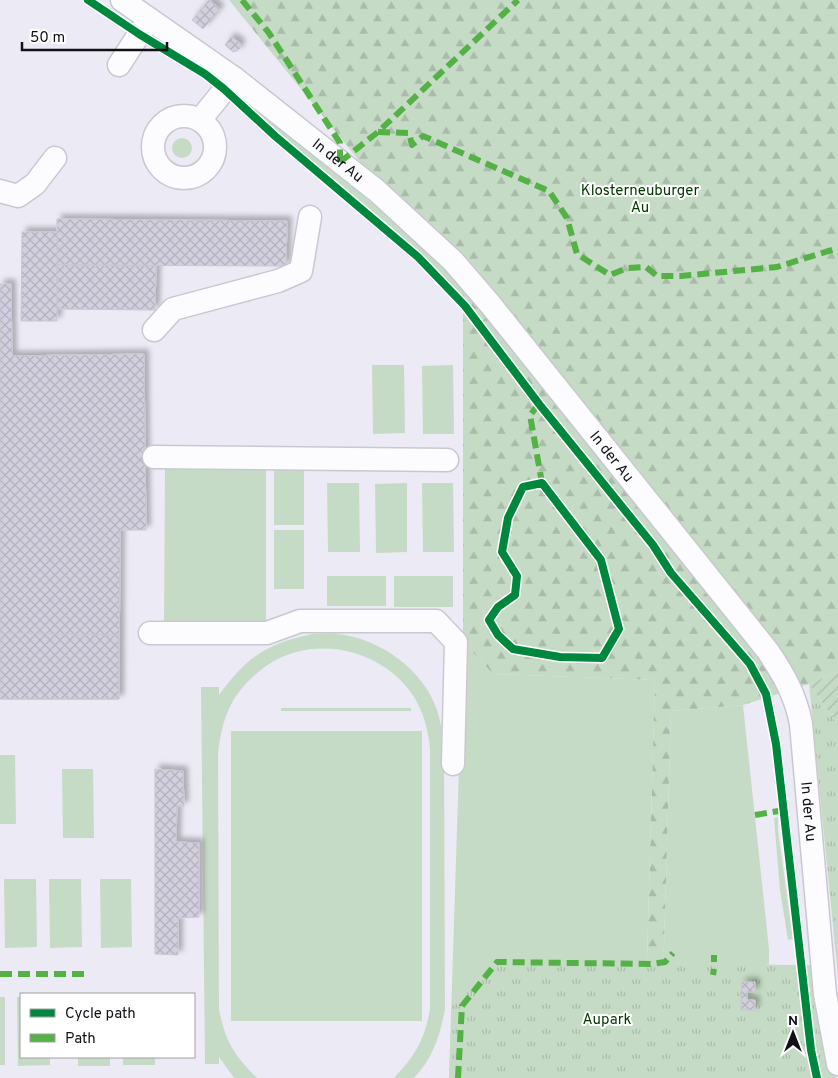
<svg xmlns="http://www.w3.org/2000/svg" width="838" height="1078" viewBox="0 0 838 1078" font-family="Overpass,sans-serif">
	<style>
		.grass { fill: #c6dbc6 }
		.forest { fill: url(#forest-firs) }
		.park { fill: url(#park-tufts) }
		.garden { fill: url(#garden-furrows) }
		.building { fill: url(#building-cross-hatch); stroke: #c9c7d0; filter: url(#shadow) }
		.lines { fill: none; stroke-linecap: round; stroke-linejoin: round }
		.minor-casing { stroke: #c9c8d1; stroke-width: 25 }
		.minor { stroke: #fcfcfe; stroke-width: 22 }
		.quiet { stroke: #54b145; stroke-width: 6; stroke-dasharray: 12 6; stroke-linecap: butt }
		.cycleway-casing { stroke: #fff; stroke-width: 11 }
		.cycleway { stroke: #00873e; stroke-width: 8 }
		.labels { text-anchor: middle; stroke-width: 4; stroke-linejoin: round; paint-order: stroke }
		.street-label { font-size: 15px; fill: #111017; stroke: #fff }
		.park-label { font-size: 15px; fill: #033700; stroke: #fff }
	</style>
	<defs>
		<pattern id="forest-firs" width="22" height="20" patternUnits="userSpaceOnUse" patternTransform="scale(1.25)"><rect width="22" height="20" fill="#c6dbc6"/><path d="M5 1l3.5 6h-7zM16 11l3.5 6h-7z" fill="#a9bba9"/></pattern>
		<pattern id="park-tufts" width="24" height="20" patternUnits="userSpaceOnUse" patternTransform="scale(1.25)"><rect width="24" height="20" fill="#c6dbc6"/><path d="M3 7l-1-3M5 7V3M7 7l1-3M15 17l-1-3M17 17v-4M19 17l1-3" fill="none" stroke="#a9bba9"/></pattern>
		<pattern id="garden-furrows" width="10" height="10" patternUnits="userSpaceOnUse" patternTransform="scale(1.25)"><rect width="10" height="10" fill="#c6dbc6"/><path d="M-1 1l2-2M0 10L10 0M9 11l2-2" fill="none" stroke="#a9bba9"/></pattern>
		<pattern id="building-cross-hatch" width="8" height="8" patternUnits="userSpaceOnUse" patternTransform="scale(1.25)"><rect width="8" height="8" fill="#d2d0de"/><path d="M0 0l8 8M0 8l8-8" fill="none" stroke="#b3b2be"/></pattern>
		<filter id="shadow"><feDropShadow dx="4.5" dy="-4.5" stdDeviation="2.5" flood-color="#0004"/></filter>
	</defs>
	<rect width="100%" height="100%" fill="#eceaf5"/>
	<!-- grass -->
	<g class="grass">
		<polygon points="251,107 258,108 423,246 463,289 464,302 426,259 310,161"/>
		<circle cx="182" cy="148" r="10"/>
		<polygon points="372,365 404,365 405,433 373,434"/>
		<polygon points="453,365 454,434 423,434 422,366"/>
		<polygon points="165,465 266,465 266,628 164,627"/>
		<rect x="274" y="466" width="30" height="59"/>
		<polygon points="327,483 359,483 360,552 328,552"/>
		<polygon points="407,483 407,552 376,553 375,484"/>
		<polygon points="422,483 453,483 454,552 423,552"/>
		<rect x="274" y="530" width="30" height="59"/>
		<rect x="327" y="576" width="59" height="30"/>
		<rect x="394" y="576" width="59" height="31"/>
		<path d="M 313,634 C 321,634 329,633 337,634 C 379,638 423,669 437,710 C 441,722 443,735 444,748 L 445,1009 C 440,1036 433,1058 414,1078 L 394,1078 C 415,1056 425,1039 430,1009 L 430,748 C 428,730 424,713 414,697 C 383,649 314,633 266,666 C 251,677 236,692 229,709 C 222,724 220,738 218,754 L 219,1009 C 225,1041 234,1055 257,1078 L 234,1078 L 219,1057 L 219,1064 L 205,1064 L 201,687 L 219,687 L 219,695 C 247,657 267,643 313,634 Z"/>
		<polygon points="463,642 493,674 655,680 647,959 662,960 664,946 671,711 743,705 769,949 769,964 449,1078"/>
		<rect x="281" y="708" width="130" height="3"/>
		<rect x="231" y="731" width="191" height="290"/>
		<polygon points="0,755 15,755 16,824 0,824"/>
		<polygon points="62,769 93,769 94,838 63,838"/>
		<polygon points="778,817 778,831 793,939 788,940 780,890 774,818"/>
		<polygon points="4,879 36,879 37,947 5,948"/>
		<polygon points="49,879 81,879 82,947 50,948"/>
		<polygon points="100,879 131,879 132,947 101,948"/>
		<rect x="0" y="997" width="5" height="68"/>
		<polygon points="17,997 21,997 21,1057 50,1057 50,1065 18,1066"/>
		<rect x="78" y="1057" width="32" height="9"/>
		<rect x="123" y="1057" width="32" height="8"/>
	</g>
	<!-- forest -->
	<polygon class="forest" points="229,0 838,0 838,672 809,684 743,705 671,711 664,946 662,960 647,960 655,680 493,674 463,642 463,289"/>
	<!-- park -->
	<g class="park">
		<polygon points="809,684 838,725 838,976"/>
		<polygon points="493,959 647,960 784,965 818,965 836,1078 449,1078 452,1006"/>
	</g>
	<!-- garden -->
	<polygon class="garden" points="838,672 838,725 809,684"/>
	<!-- building -->
	<g class="building">
		<polygon points="209,0 220,9 203,29 192,20"/>
		<polygon points="231,37 240,43 240,48 237,51 233,52 225,45"/>
		<polygon points="57,219 287,221 286,266 57,265"/>
		<polygon points="22,232 57,232 57,321 21,321"/>
		<polygon points="57,265 156,266 155,310 57,309"/>
		<polygon points="0,284 11,284 12,356 144,354 146,530 120,530 119,699 0,699"/>
		<polygon points="0,633 119,635 119,699 0,699"/>
		<polygon points="155,769 183,771 184,806 177,806 176,842 199,843 199,917 178,918 178,955 155,954"/>
		<polygon points="742,982 755,982 755,992 747,992 747,1000 755,1000 755,1010 741,1010"/>
	</g>
	<g class="lines">
		<!-- minor casing -->
		<g class="minor-casing">
			<g id="minor">
				<path id="s1" d="M 122,0 L 234,78 L 377,191 L 453,261 L 490,304 L 767,650 C 783,673 796,696 801,724 L 825,994 L 838,1064"/>
				<polyline points="119,65 149,19"/>
				<circle cx="184" cy="147" r="31"/>
				<polyline points="200,120 234,78"/>
				<polyline points="0,191 18,196 35,184 55,158"/>
				<polyline points="154,330 173,309 278,281 301,271 310,217"/>
				<polyline points="154,457 447,460"/>
				<polyline points="150,633 267,633 300,621 436,621 456,642 453,764"/>
			</g>
		</g>
		<!-- minor -->
		<use href="#minor" class="minor"/>
		<!-- quiet -->
		<g class="quiet">
			<polyline points="242,0 269,33 340,143 340,162"/>
			<polyline points="378,132 409,133 412,145 423,136 549,191 567,218 577,254 610,275 627,268 646,267 657,276 681,276 777,267 838,248"/>
			<polyline points="340,162 378,132 518,0"/>
			<polyline points="539,404 530,415 542,483 544,486"/>
			<polyline points="755,815 784,810"/>
			<polyline points="714,962 714,955"/>
			<polyline points="0,974 88,974"/>
			<polyline points="713,975 714,969"/>
			<polyline points="458,1078 462,1006 497,962 652,964 665,962 673,953"/>
		</g>
		<!-- cycleway casing -->
		<g class="cycleway-casing">
			<g id="cycleway">
				<polyline points="88,0 139,34 205,74 224,89 275,136 418,257 465,306 539,404 653,545 671,573 750,664 766,694 776,744 811,1050 817,1078"/>
				<polygon points="542,483 601,560 619,629 602,658 560,657 513,649 498,635 489,620 498,607 515,595 517,576 502,552 508,518 523,487"/>
			</g>
		</g>
		<!-- cycleway -->
		<use href="#cycleway" class="cycleway"/>
	</g>
	<g class="labels">
		<!-- street labels -->
		<g class="street-label">
			<text dy="5" stroke="none"><textPath href="#s1" startOffset="269">In der Au</textPath></text>
			<text dy="5" stroke="none"><textPath href="#s1" startOffset="674">In der Au</textPath></text>
			<text dy="5" stroke="none"><textPath href="#s1" startOffset="1092">In der Au</textPath></text>
		</g>
		<!-- park labels -->
		<g class="park-label">
			<text x="640" y="195">Klosterneuburger<tspan x="640" dy="17">Au</tspan></text>
			<text x="607" y="1024">Aupark</text>
		</g>
	</g>
	<!-- legend -->
	<rect x="20" y="993" width="175" height="65" fill="#ffffff" stroke="#a09fa2"/>
	<rect x="30" y="1009" width="25" height="8" fill="#00873e" stroke="#a09fa2"/>
	<text x="65" y="1018" font-size="15" fill="#111017">Cycle path</text>
	<rect x="30" y="1034" width="25" height="8" fill="#54b145" stroke="#a09fa2"/>
	<text x="65" y="1043" font-size="15" fill="#111017">Path</text>
	<!-- north arrow -->
	<g transform="translate(793 1033)" stroke="#ffffff" stroke-width="4" paint-order="stroke">
	<path d="M0-4L9 19L0 12L-9 19Z" fill="#111017"/>
	<text y="-8" font-size="14" font-weight="bold" text-anchor="middle" fill="#111017">N</text>
	</g>
	<!-- scale -->
	<path d="M22 42v8h145v-8" fill="none" stroke="#111017" stroke-width="2.5"/>
	<text x="30" y="42" font-size="15" fill="#111017" stroke="#ffffff" stroke-width="4" paint-order="stroke">50 m</text>
</svg>
